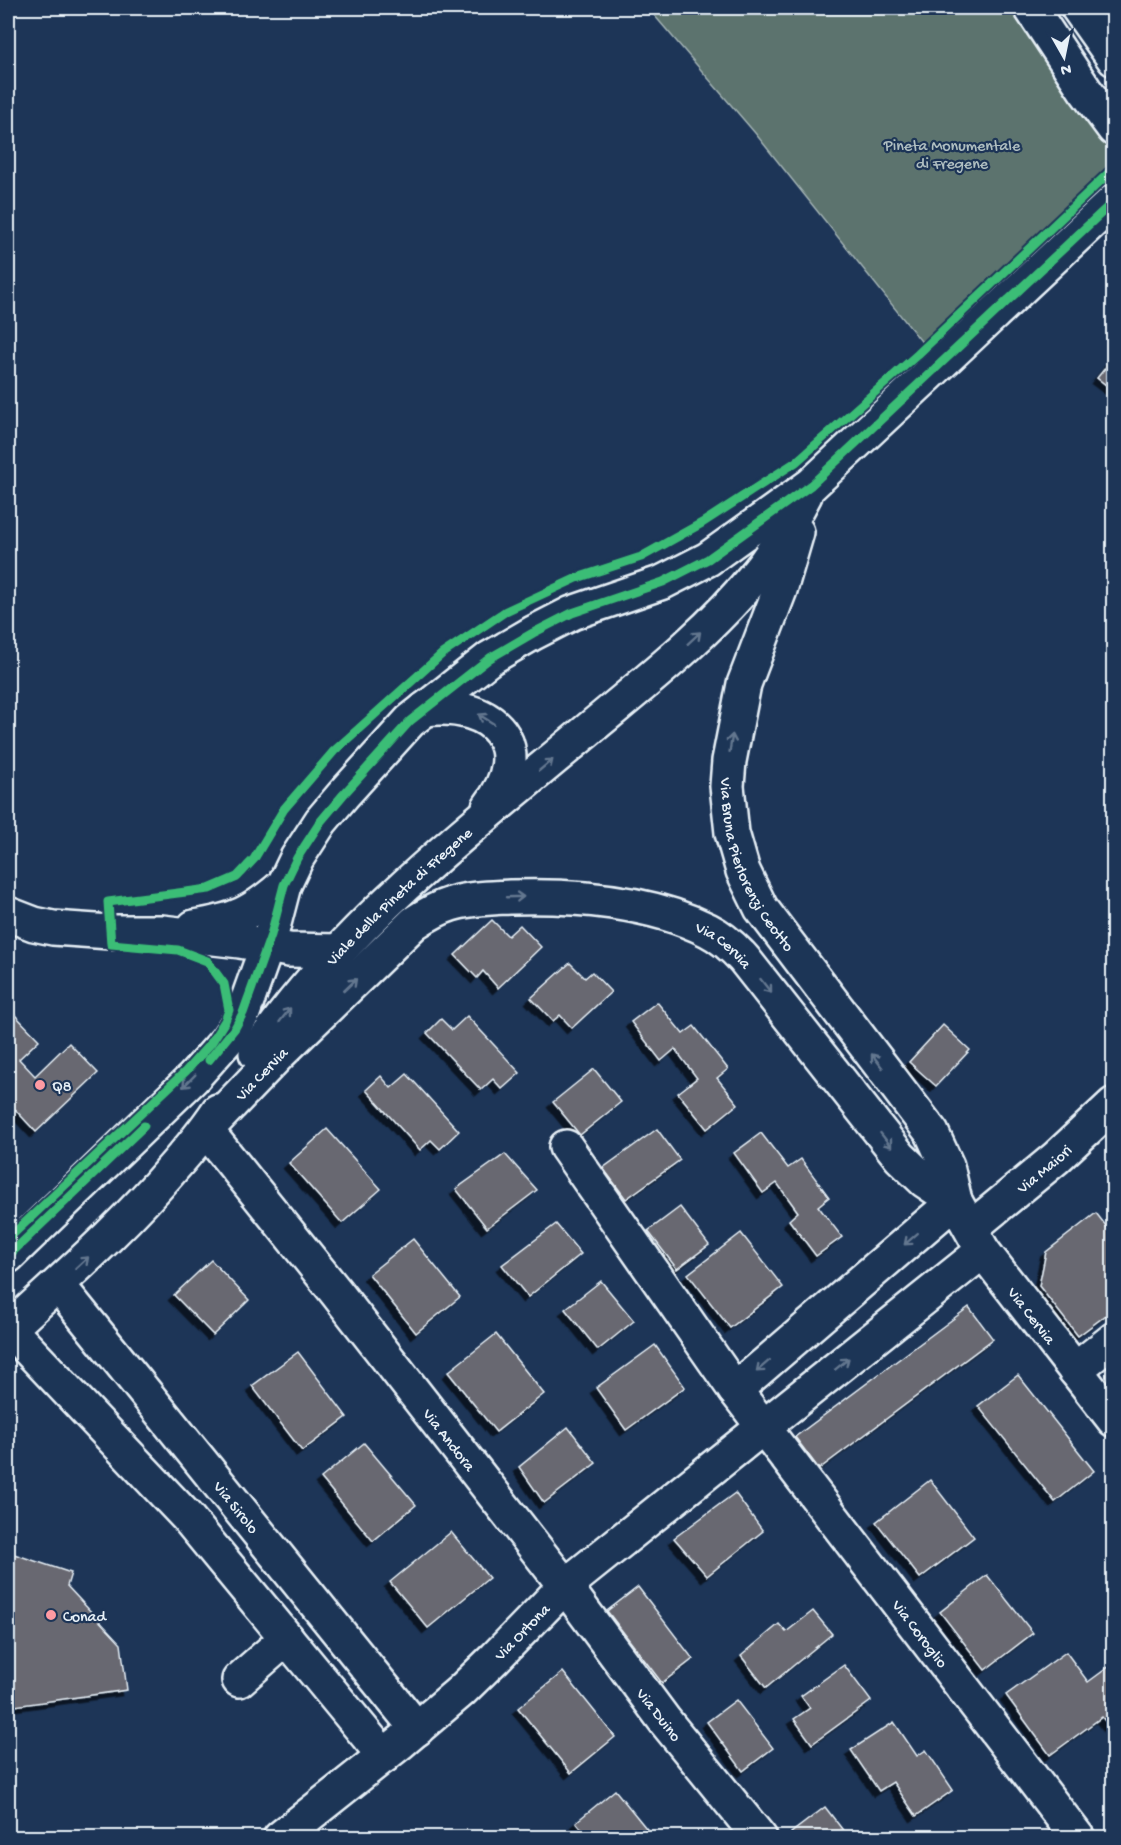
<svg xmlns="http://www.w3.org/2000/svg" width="1121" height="1845" viewBox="0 0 1121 1845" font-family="'Gochi Hand',sans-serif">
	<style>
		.green { fill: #5c736e; stroke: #a2b2b3; stroke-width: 1.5 }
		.building { fill: #686871; stroke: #e8f1f8; stroke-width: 1.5; filter: url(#shadow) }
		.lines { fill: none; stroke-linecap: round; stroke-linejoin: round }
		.minor-casing { stroke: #e8f1f8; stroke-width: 38 }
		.minor { stroke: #1d3557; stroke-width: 33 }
		.cycleway-casing { stroke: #1d3557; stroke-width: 13 }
		.cycleway { stroke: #3abd76; stroke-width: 9 }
		.oneway { stroke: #64778f }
		.poi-dot { fill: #ff9aa2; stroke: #1d3557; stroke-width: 2 }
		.labels { text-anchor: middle; stroke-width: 4.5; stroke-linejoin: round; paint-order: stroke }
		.park-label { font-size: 16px; fill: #b0bfc1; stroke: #1d3557 }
		.street-label { font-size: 16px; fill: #e8f1f8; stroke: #1d3557 }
		.poi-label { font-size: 16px; fill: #e8f1f8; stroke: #1d3557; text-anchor: start }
	</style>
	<defs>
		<filter id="shadow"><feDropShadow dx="-5.5" dy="5.5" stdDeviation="0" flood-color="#0009"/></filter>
	</defs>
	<rect width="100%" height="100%" fill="#1d3557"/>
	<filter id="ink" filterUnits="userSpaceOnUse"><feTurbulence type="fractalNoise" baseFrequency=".0167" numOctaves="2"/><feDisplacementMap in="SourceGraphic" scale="12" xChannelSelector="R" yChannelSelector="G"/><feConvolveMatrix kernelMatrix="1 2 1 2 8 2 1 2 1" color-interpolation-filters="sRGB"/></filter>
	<g filter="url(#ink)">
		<!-- green -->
		<polygon class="green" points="648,8 1024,8 1113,136 1113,197 936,360 755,133"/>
		<!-- building -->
		<g class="building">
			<polygon points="1114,357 1114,391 1097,378"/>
			<polygon points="492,920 508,936 520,925 541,947 498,988 483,971 477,978 455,955"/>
			<polygon points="570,963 585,978 592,972 611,992 572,1028 560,1015 553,1021 531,998"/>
			<polygon points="657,1002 683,1034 694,1026 728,1069 717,1078 738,1104 707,1129 678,1093 697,1078 675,1049 661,1061 631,1022"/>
			<polygon points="14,1014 39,1040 19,1059 35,1076 69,1043 98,1073 36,1132 8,1102 8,1021"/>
			<polygon points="467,1016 520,1073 502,1089 493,1079 481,1090 427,1033 441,1019 452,1030"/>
			<polygon points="943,1025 970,1050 936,1086 909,1062"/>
			<polygon points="594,1069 621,1102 580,1135 553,1102"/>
			<polygon points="407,1074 459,1131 440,1149 431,1140 420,1150 366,1090 381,1076 391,1088"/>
			<polygon points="327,1129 381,1189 342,1223 289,1163"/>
			<polygon points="657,1129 680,1160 626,1199 603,1168"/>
			<polygon points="761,1133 788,1168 801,1159 829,1197 818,1206 842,1237 816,1256 789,1220 798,1212 777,1183 763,1193 734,1153"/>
			<polygon points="505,1154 537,1190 487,1228 456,1189"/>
			<polygon points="680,1207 709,1245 677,1269 648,1231"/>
			<polygon points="1096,1213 1114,1236 1114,1309 1078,1336 1039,1286 1046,1252"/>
			<polygon points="556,1224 581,1254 528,1297 502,1265"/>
			<polygon points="741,1233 783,1287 730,1328 688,1274"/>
			<polygon points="413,1239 460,1297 416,1333 369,1274"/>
			<polygon points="211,1260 249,1300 213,1335 174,1295"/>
			<polygon points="601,1281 634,1321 598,1350 565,1309"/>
			<polygon points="969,1307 993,1339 819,1469 795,1437"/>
			<polygon points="496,1334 544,1394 496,1432 448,1372"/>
			<polygon points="655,1345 685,1387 626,1430 596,1388"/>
			<polygon points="298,1352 347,1417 302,1451 252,1386"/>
			<polygon points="1018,1375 1094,1471 1055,1502 978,1406"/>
			<polygon points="568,1427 596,1463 544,1503 519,1467"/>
			<polygon points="364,1443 416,1505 373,1541 321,1478"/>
			<polygon points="930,1480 974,1537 920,1578 876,1522"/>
			<polygon points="735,1493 763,1531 707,1576 674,1538"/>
			<polygon points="451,1532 489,1578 428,1628 390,1582"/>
			<polygon points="8,1552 71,1573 67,1586 121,1644 127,1690 8,1707"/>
			<polygon points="987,1575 1033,1633 985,1670 940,1612"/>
			<polygon points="638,1587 693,1659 662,1683 607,1611"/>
			<polygon points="813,1611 832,1634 766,1688 741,1656 779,1624 786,1632"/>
			<polygon points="1066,1652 1088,1682 1114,1663 1114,1732 1102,1717 1050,1755 1006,1695"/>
			<polygon points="844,1665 871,1701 812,1744 794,1719 810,1708 801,1696"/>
			<polygon points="563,1672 615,1737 571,1773 518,1708"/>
			<polygon points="736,1700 773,1748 743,1771 707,1722"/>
			<polygon points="894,1722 917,1756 926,1750 953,1790 916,1816 893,1782 879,1791 851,1750"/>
			<polygon points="615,1790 650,1833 644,1838 589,1838 576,1822"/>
			<polygon points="825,1807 849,1838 795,1838 791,1833"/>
		</g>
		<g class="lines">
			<!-- minor casing -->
			<g class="minor-casing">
				<g id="minor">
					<polyline points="1031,8 1085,90 1114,129"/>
					<polyline points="1078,8 1114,59"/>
					<path id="s1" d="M 797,532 L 780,590 L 744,684 L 729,761 L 727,786 L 732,833 L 743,871 L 761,908 L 932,1133 L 947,1166 L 955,1201"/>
					<path d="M 425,709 C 494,701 536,746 489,807"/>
					<polyline points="8,914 34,924 53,928 110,932 162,932 240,941 289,950 339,951"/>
					<path d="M 194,927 C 236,920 251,914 284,885"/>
					<path id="s2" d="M 256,1053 C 342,927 466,832 582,735 C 643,684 708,634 758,572 C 777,549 791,521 805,495"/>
					<path id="s3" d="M 566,1147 L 735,1390 L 1078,1838"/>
					<path id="s4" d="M 971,1228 L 1056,1158 L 1114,1104"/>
					<polyline points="8,1256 193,1078 226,1041 235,1028 243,1013 271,935 284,885 297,858 321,821 343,795 410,721 490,658 533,633 572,613 663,582 708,559 811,485 1114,201"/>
					<path id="s5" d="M 58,1285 L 417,1729"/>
					<polyline points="9,1329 187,1517 384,1756"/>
					<path d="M 8,1330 C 64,1278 122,1228 172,1169 C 188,1151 204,1132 218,1111"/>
					<polyline points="1075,1370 1114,1339"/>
					<polyline points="735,1390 955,1201"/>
					<polyline points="239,1680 287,1638"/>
					<path id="s6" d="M 280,1838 L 401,1742 L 461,1691 L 495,1658 L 565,1586 L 983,1251"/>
					<path id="s7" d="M 760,1838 L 665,1721 L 565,1586 L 336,1292 L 206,1130 L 278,1055 L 414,923 C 426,915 438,908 451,904 C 470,898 490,898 510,897 C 574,895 651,901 708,930 C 722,937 734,948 744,959 L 900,1157 L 925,1181 L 955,1201 L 983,1251 L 1114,1420"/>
				</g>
			</g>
			<!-- minor -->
			<use href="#minor" class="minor"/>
			<!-- cycleway casing -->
			<g class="cycleway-casing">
				<g id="cycleway">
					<polyline points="209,1060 235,1028 243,1013 271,935 284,885 297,858 321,821 343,795 410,721 490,658 533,633 572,613 663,582 708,559 811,485 1114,201"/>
					<polyline points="8,1237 12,1235 186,1071 211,1043 225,1021 229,1010 224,984 207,961 178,950 111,944 108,902 209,889 237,877 254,859 284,809 334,751 442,654 506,611 577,578 641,557 702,523 796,462 918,354 1114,168"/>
					<polyline points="8,1256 144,1126"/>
				</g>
			</g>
			<!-- cycleway -->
			<use href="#cycleway" class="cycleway"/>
		</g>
		<!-- one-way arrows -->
		<defs><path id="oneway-shaft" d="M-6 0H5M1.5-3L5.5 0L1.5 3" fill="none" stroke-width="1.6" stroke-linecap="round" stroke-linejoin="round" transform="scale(1.5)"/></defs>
		<g class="oneway">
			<use href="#oneway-shaft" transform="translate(694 638) rotate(-43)"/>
			<use href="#oneway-shaft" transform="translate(486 719) rotate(-148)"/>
			<use href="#oneway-shaft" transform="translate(731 743) rotate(-81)"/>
			<use href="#oneway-shaft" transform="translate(546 765) rotate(-40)"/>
			<use href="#oneway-shaft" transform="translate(515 897) rotate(-2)"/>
			<use href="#oneway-shaft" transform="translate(350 985) rotate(-44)"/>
			<use href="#oneway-shaft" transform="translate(766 986) rotate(52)"/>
			<use href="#oneway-shaft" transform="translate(285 1015) rotate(-52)"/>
			<use href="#oneway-shaft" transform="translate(877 1061) rotate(-128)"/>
			<use href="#oneway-shaft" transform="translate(189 1081) rotate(135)"/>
			<use href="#oneway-shaft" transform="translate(886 1140) rotate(52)"/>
			<use href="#oneway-shaft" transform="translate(911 1239) rotate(139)"/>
			<use href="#oneway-shaft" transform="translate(82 1263) rotate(-43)"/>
			<use href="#oneway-shaft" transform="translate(842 1364) rotate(-39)"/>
			<use href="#oneway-shaft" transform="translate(763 1366) rotate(139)"/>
		</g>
	</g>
	<!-- markers -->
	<g class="poi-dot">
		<circle cx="40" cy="1085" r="6"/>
		<circle cx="51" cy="1615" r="6"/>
	</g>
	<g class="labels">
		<!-- park labels -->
		<g class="park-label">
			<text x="952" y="150">Pineta Monumentale<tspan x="952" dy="18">di Fregene</tspan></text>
		</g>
		<!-- street labels -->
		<g class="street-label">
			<text dy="6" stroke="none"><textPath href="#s1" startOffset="350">Via Bruna Pierlorenzi Ceotto</textPath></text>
			<text dy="6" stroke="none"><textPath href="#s2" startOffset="213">Viale della Pineta di Fregene</textPath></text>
			<text dy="6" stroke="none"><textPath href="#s7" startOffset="1518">Via Cervia</textPath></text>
			<text dy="6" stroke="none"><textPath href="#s7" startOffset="978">Via Cervia</textPath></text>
			<text dy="6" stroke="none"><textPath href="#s4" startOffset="94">Via Maiori</textPath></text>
			<text dy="6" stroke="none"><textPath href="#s7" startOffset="2004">Via Cervia</textPath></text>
			<text transform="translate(450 1439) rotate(52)" y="6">Via Andora</text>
			<text dy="6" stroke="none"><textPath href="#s5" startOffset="285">Via Sirolo</textPath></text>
			<text dy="6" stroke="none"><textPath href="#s6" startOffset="318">Via Ortona</textPath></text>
			<text dy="6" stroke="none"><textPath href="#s3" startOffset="602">Via Coroglio</textPath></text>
			<text transform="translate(660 1714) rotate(52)" y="6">Via Duino</text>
		</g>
		<!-- poi labels -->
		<g class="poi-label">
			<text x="52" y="1091">Q8</text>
			<text x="63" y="1621">Conad</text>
		</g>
	</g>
	<!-- margin -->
	<rect width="1121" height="1845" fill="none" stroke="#1d3557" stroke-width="30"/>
	<rect x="15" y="15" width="1091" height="1815" fill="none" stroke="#e8f1f8" stroke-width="2" filter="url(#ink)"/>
	<!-- north arrow -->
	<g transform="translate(1064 57) rotate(171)" stroke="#1d3557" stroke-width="4.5" paint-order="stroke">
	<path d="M0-4.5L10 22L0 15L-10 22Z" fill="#e8f1f8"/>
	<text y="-9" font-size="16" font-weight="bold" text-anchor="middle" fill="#e8f1f8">N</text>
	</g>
</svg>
